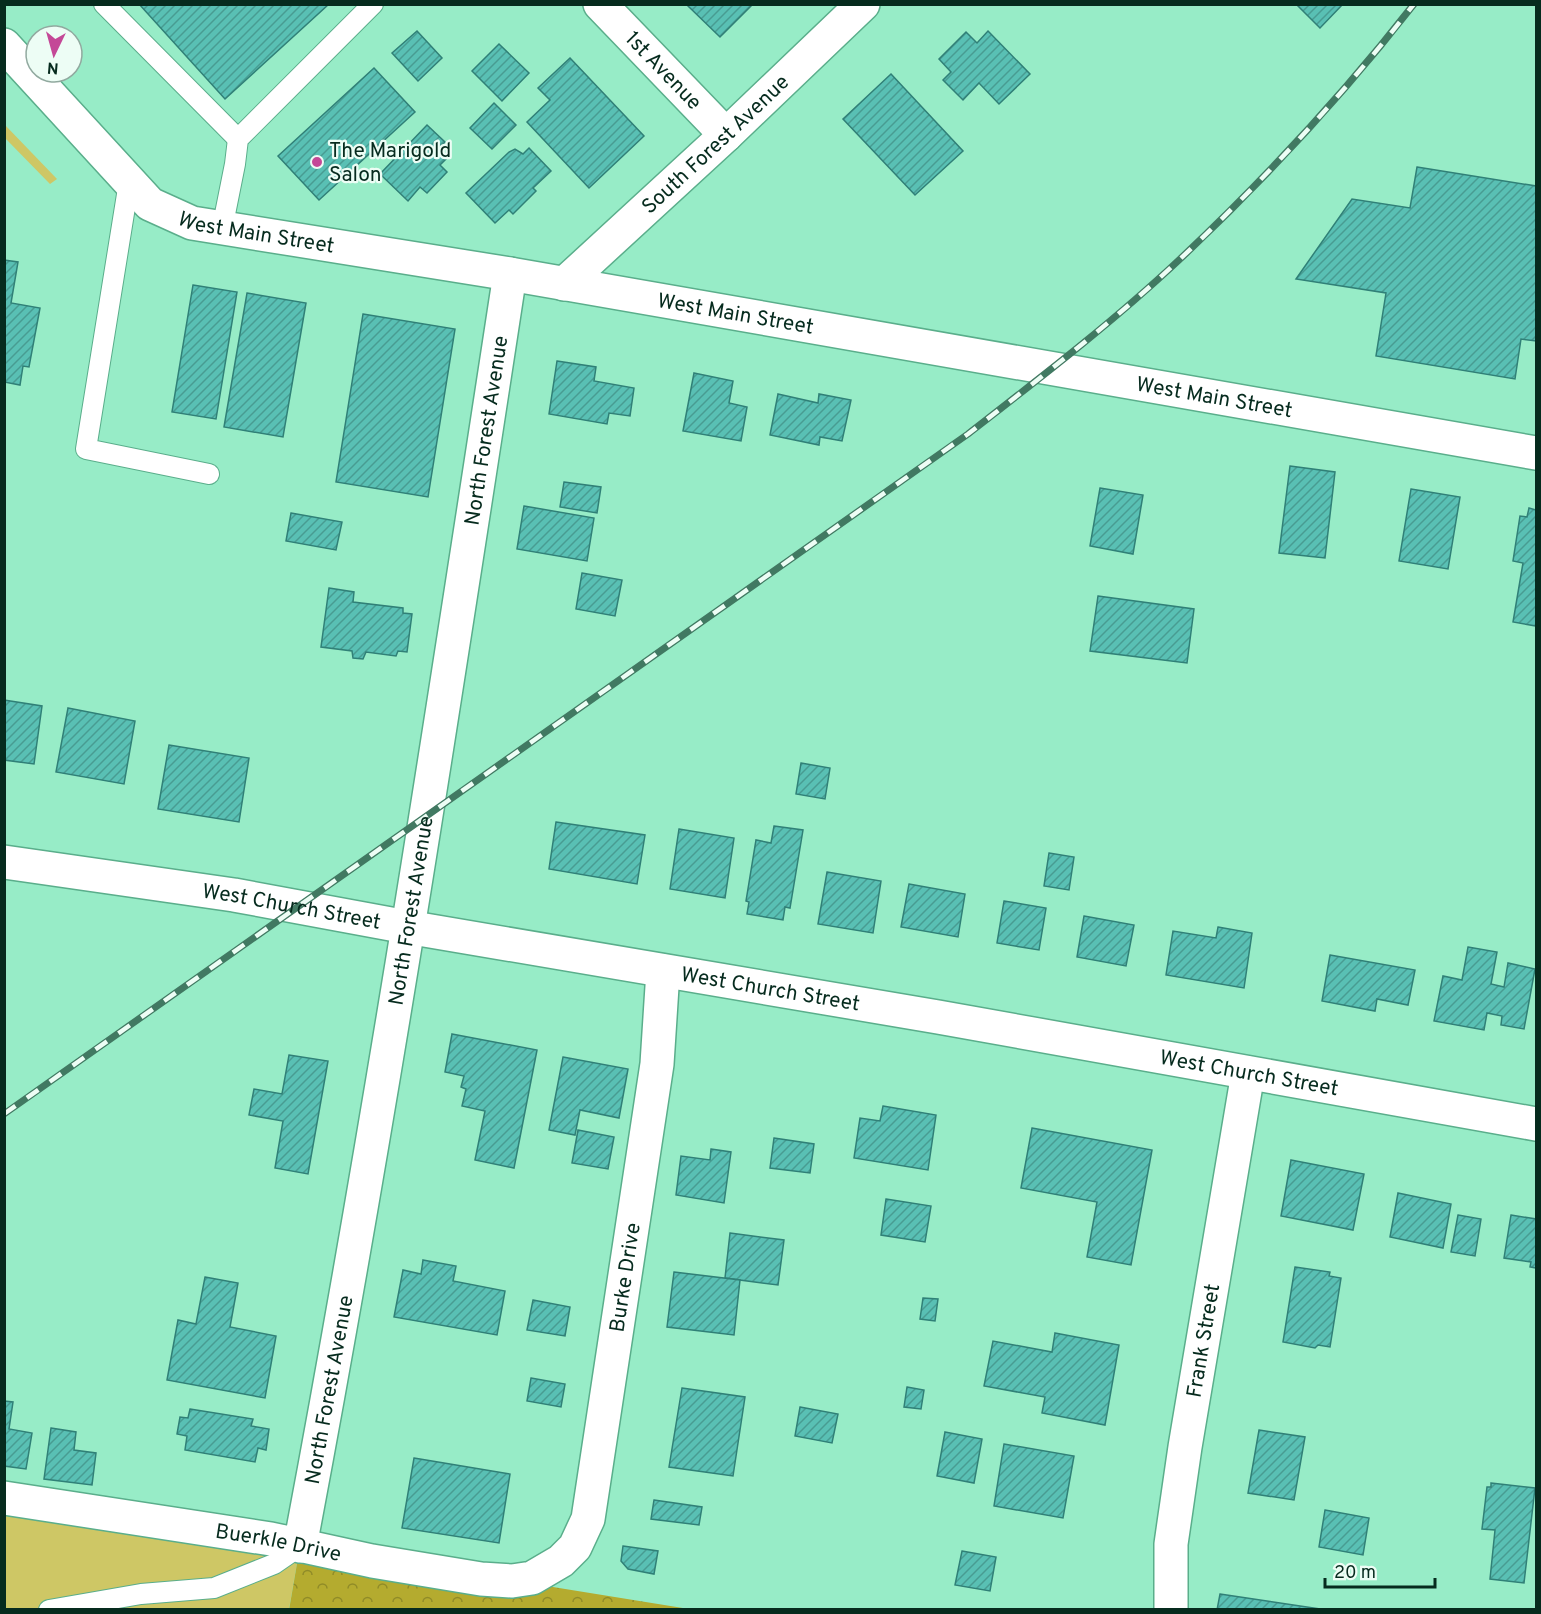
<svg xmlns="http://www.w3.org/2000/svg" width="1541" height="1614" viewBox="0 0 1541 1614" font-family="Overpass,sans-serif">
	<style>
		.green { fill: #cec765 }
		.forest { fill: url(#forest-crowns) }
		.building { fill: url(#building-hatch); stroke: #308077; stroke-width: 1.5 }
		.lines { fill: none; stroke-linecap: round; stroke-linejoin: round }
		.lane-casing { stroke: #5aae8b; stroke-width: 22 }
		.street-casing { stroke: #5aae8b; stroke-width: 36 }
		.secondary-casing { stroke: #5aae8b; stroke-width: 36 }
		.lane { stroke: #fff; stroke-width: 20 }
		.street { stroke: #fff; stroke-width: 33 }
		.secondary { stroke: #fff; stroke-width: 33 }
		.rail-casing { stroke: #417962; stroke-width: 7 }
		.rail { stroke: #edfdf5; stroke-width: 4.5; stroke-dasharray: 14; stroke-linecap: butt }
		.poi-dot { fill: #c44897; stroke: #edfdf5; stroke-width: 2 }
		.labels { text-anchor: middle; stroke-width: 4.5; stroke-linejoin: round; paint-order: stroke }
		.street-label { font-size: 21px; fill: #062b1e; stroke: #edfdf5 }
		.poi-label { font-size: 21px; fill: #062b1e; stroke: #edfdf5; text-anchor: start }
	</style>
	<defs>
		<pattern id="forest-crowns" width="20" height="18" patternUnits="userSpaceOnUse" patternTransform="scale(1.5)"><rect width="20" height="18" fill="#b4ab2f"/><path d="M2 6a3 3 0 1 1 6 0M12 15a3 3 0 1 1 6 0" fill="none" stroke="#908b27"/></pattern>
		<pattern id="building-hatch" width="6" height="6" patternUnits="userSpaceOnUse" patternTransform="scale(1.5)"><rect width="6" height="6" fill="#59c0b4"/><path d="M-1 1l2-2M0 6l6-6M5 7l2-2" fill="none" stroke="#489c92"/></pattern>
	</defs>
	<rect width="100%" height="100%" fill="#97ecc7"/>
	<!-- green -->
	<g class="green">
		<polygon points="5,125 57,179 50,184 5,138"/>
		<polygon points="4,1499 300,1546 289,1609 5,1609"/>
	</g>
	<!-- forest -->
	<polygon class="forest" points="300,1546 689,1609 289,1610"/>
	<!-- building -->
	<g class="building">
		<polygon points="139,4 329,4 225,99"/>
		<polygon points="690,4 753,4 720,37 688,6"/>
		<polygon points="1296,4 1343,4 1320,28"/>
		<polygon points="417,31 442,58 418,81 392,53"/>
		<polygon points="988,31 1030,74 999,104 979,83 963,100 943,80 951,72 939,59 966,32 977,43"/>
		<polygon points="499,44 529,73 502,101 472,71"/>
		<polygon points="570,58 644,136 589,188 527,122 550,100 538,88"/>
		<polygon points="374,68 415,112 319,200 278,156"/>
		<polygon points="891,74 963,151 915,195 843,119"/>
		<polygon points="494,103 516,125 492,149 470,128"/>
		<polygon points="427,125 445,142 438,149 447,158 440,165 447,172 427,193 420,187 408,201 380,174"/>
		<polygon points="529,148 551,171 533,188 536,191 513,214 509,210 495,223 466,193 509,152 515,149 523,154"/>
		<polygon points="1417,167 1536,186 1536,341 1521,339 1515,379 1376,356 1386,293 1296,279 1352,199 1410,208"/>
		<polygon points="4,260 18,262 11,303 40,308 29,367 23,366 20,385 4,382"/>
		<polygon points="193,285 237,292 216,419 172,412"/>
		<polygon points="247,293 306,303 283,437 224,427"/>
		<polygon points="363,314 455,329 428,497 336,482"/>
		<polygon points="557,361 596,367 594,381 634,388 630,416 609,413 607,424 549,414"/>
		<polygon points="694,373 733,381 729,403 747,407 741,441 683,431"/>
		<polygon points="778,394 818,403 819,394 851,400 842,441 820,437 819,445 770,435"/>
		<polygon points="1290,466 1335,472 1325,558 1279,553"/>
		<polygon points="564,482 601,487 597,513 560,507"/>
		<polygon points="1100,488 1143,495 1133,554 1090,546"/>
		<polygon points="1411,489 1460,497 1448,569 1399,561"/>
		<polygon points="524,506 594,518 587,561 517,549"/>
		<polygon points="1529,508 1536,510 1536,626 1513,622 1523,563 1513,561 1520,516 1527,517"/>
		<polygon points="291,513 342,522 336,550 286,541"/>
		<polygon points="582,573 622,580 615,616 576,609"/>
		<polygon points="329,588 354,592 353,602 403,608 403,613 412,614 407,652 398,651 396,656 366,652 363,659 353,658 352,651 321,647"/>
		<polygon points="1098,596 1194,609 1187,663 1090,651"/>
		<polygon points="4,700 42,706 34,764 4,760"/>
		<polygon points="68,708 135,721 124,784 56,772"/>
		<polygon points="169,745 249,758 239,822 158,809"/>
		<polygon points="801,763 830,768 825,799 796,794"/>
		<polygon points="556,822 645,835 637,884 549,869"/>
		<polygon points="774,826 803,830 790,908 785,907 783,920 747,914 749,902 746,901 756,840 771,843"/>
		<polygon points="679,829 734,838 725,898 670,889"/>
		<polygon points="1049,853 1074,857 1069,890 1044,886"/>
		<polygon points="827,872 881,881 873,933 818,924"/>
		<polygon points="909,884 965,894 958,937 901,927"/>
		<polygon points="1004,901 1046,908 1039,950 997,943"/>
		<polygon points="1084,916 1134,925 1126,966 1077,957"/>
		<polygon points="1218,927 1252,933 1244,988 1166,975 1173,931 1216,938"/>
		<polygon points="1468,947 1497,952 1491,984 1504,987 1508,963 1535,969 1524,1029 1501,1025 1502,1016 1487,1013 1484,1030 1434,1021 1443,976 1462,980"/>
		<polygon points="1330,955 1415,970 1408,1005 1377,999 1375,1011 1322,1001"/>
		<polygon points="452,1034 537,1050 514,1168 475,1160 485,1111 462,1106 466,1089 461,1087 464,1076 445,1072"/>
		<polygon points="289,1055 328,1061 308,1174 275,1168 283,1121 249,1115 254,1089 282,1094"/>
		<polygon points="563,1057 628,1069 619,1118 580,1110 575,1135 549,1130"/>
		<polygon points="883,1106 936,1115 928,1170 854,1158 860,1118 880,1121"/>
		<polygon points="1032,1128 1152,1150 1131,1265 1087,1257 1097,1202 1021,1188"/>
		<polygon points="578,1130 614,1137 608,1169 572,1163"/>
		<polygon points="774,1138 814,1144 810,1173 770,1168"/>
		<polygon points="711,1149 731,1152 724,1203 676,1195 681,1156 710,1160"/>
		<polygon points="1291,1160 1364,1174 1353,1230 1281,1216"/>
		<polygon points="1398,1193 1451,1204 1443,1248 1390,1237"/>
		<polygon points="886,1199 931,1206 925,1242 881,1235"/>
		<polygon points="1458,1215 1481,1219 1475,1256 1451,1252"/>
		<polygon points="1511,1215 1536,1219 1536,1268 1530,1267 1531,1262 1504,1258"/>
		<polygon points="730,1233 784,1240 778,1285 725,1278"/>
		<polygon points="423,1260 456,1266 453,1281 505,1291 497,1335 394,1317 403,1270 421,1274"/>
		<polygon points="1295,1267 1330,1272 1329,1276 1341,1278 1330,1347 1318,1345 1315,1348 1283,1342"/>
		<polygon points="674,1272 740,1280 734,1335 667,1327"/>
		<polygon points="205,1277 238,1283 230,1327 276,1336 265,1398 167,1380 178,1320 196,1324"/>
		<polygon points="923,1298 938,1299 935,1321 920,1319"/>
		<polygon points="533,1300 570,1307 565,1336 527,1330"/>
		<polygon points="1055,1333 1119,1345 1105,1425 1042,1413 1045,1397 984,1386 993,1341 1052,1352"/>
		<polygon points="531,1378 565,1384 561,1407 527,1401"/>
		<polygon points="907,1387 924,1390 921,1409 904,1407"/>
		<polygon points="682,1388 745,1397 733,1476 669,1467"/>
		<polygon points="4,1401 13,1402 9,1429 32,1433 26,1469 4,1466"/>
		<polygon points="800,1407 838,1414 832,1443 795,1436"/>
		<polygon points="190,1409 253,1419 251,1426 269,1429 266,1450 258,1448 255,1462 185,1450 187,1436 177,1434 180,1417 188,1418"/>
		<polygon points="51,1428 76,1432 74,1450 96,1453 92,1485 44,1479"/>
		<polygon points="1259,1430 1305,1437 1294,1500 1248,1493"/>
		<polygon points="945,1432 982,1439 974,1483 937,1476"/>
		<polygon points="1004,1444 1074,1456 1063,1518 994,1506"/>
		<polygon points="414,1458 510,1474 499,1543 402,1528"/>
		<polygon points="1491,1483 1535,1488 1524,1583 1490,1579 1495,1530 1482,1529 1487,1487 1491,1487"/>
		<polygon points="654,1500 702,1507 699,1525 651,1519"/>
		<polygon points="1325,1510 1369,1518 1363,1555 1319,1547"/>
		<polygon points="623,1546 658,1551 654,1574 628,1569 621,1561"/>
		<polygon points="962,1551 996,1557 990,1591 955,1585"/>
		<polygon points="1220,1594 1327,1610 1217,1610"/>
	</g>
	<g class="lines">
		<!-- lane casing -->
		<g class="lane-casing">
			<g id="lane">
				<polyline points="104,4 238,139"/>
				<polyline points="129,182 86,449 209,474"/>
				<polyline points="222,229 235,164 238,139 373,4"/>
				<polyline points="49,1610 141,1594 214,1588 274,1564 300,1546"/>
			</g>
		</g>
		<!-- street casing -->
		<g class="street-casing">
			<g id="street">
				<path id="s1" d="M 600,4 L 726,135"/>
				<path id="s2" d="M 564,284 L 726,135 L 863,4"/>
				<path id="s3" d="M 4,862 L 234,895 L 407,927 L 938,1017 L 1536,1124"/>
				<path id="s4" d="M 4,1498 L 271,1539 L 372,1561 L 481,1579 L 512,1581 L 532,1578 L 561,1561 L 575,1547 L 588,1519 L 657,1064 L 663,971"/>
				<path id="s5" d="M 300,1546 C 380,1124 445,699 510,274"/>
				<path id="s6" d="M 1171,1610 L 1171,1544 L 1185,1447 L 1248,1073"/>
			</g>
		</g>
		<!-- secondary casing -->
		<g class="secondary-casing">
			<g id="secondary">
				<path id="s7" d="M 4,45 L 150,204 L 192,223 L 510,274 L 1536,453"/>
			</g>
		</g>
		<!-- lane -->
		<use href="#lane" class="lane"/>
		<!-- street -->
		<use href="#street" class="street"/>
		<!-- secondary -->
		<use href="#secondary" class="secondary"/>
		<!-- rail casing -->
		<g class="rail-casing">
			<path id="rail" d="M 4,1114 L 968,434 C 1040,378 1113,322 1179,260 C 1263,181 1343,95 1414,4"/>
		</g>
		<!-- rail -->
		<use href="#rail" class="rail"/>
	</g>
	<!-- markers -->
	<circle class="poi-dot" cx="317" cy="162" r="6"/>
	<g class="labels">
		<!-- street labels -->
		<g class="street-label">
			<text dy="7" stroke="none"><textPath href="#s1" startOffset="92">1st Avenue</textPath></text>
			<text dy="7" stroke="none"><textPath href="#s2" startOffset="206">South Forest Avenue</textPath></text>
			<text dy="7" stroke="none"><textPath href="#s7" startOffset="327">West Main Street</textPath></text>
			<text dy="7" stroke="none"><textPath href="#s7" startOffset="813">West Main Street</textPath></text>
			<text dy="7" stroke="none"><textPath href="#s7" startOffset="1299">West Main Street</textPath></text>
			<text dy="7" stroke="none"><textPath href="#s5" startOffset="1131">North Forest Avenue</textPath></text>
			<text dy="7" stroke="none"><textPath href="#s3" startOffset="291">West Church Street</textPath></text>
			<text dy="7" stroke="none"><textPath href="#s5" startOffset="645">North Forest Avenue</textPath></text>
			<text dy="7" stroke="none"><textPath href="#s3" startOffset="777">West Church Street</textPath></text>
			<text dy="7" stroke="none"><textPath href="#s3" startOffset="1263">West Church Street</textPath></text>
			<text dy="7" stroke="none"><textPath href="#s4" startOffset="864">Burke Drive</textPath></text>
			<text dy="7" stroke="none"><textPath href="#s6" startOffset="272">Frank Street</textPath></text>
			<text dy="7" stroke="none"><textPath href="#s5" startOffset="159">North Forest Avenue</textPath></text>
			<text dy="7" stroke="none"><textPath href="#s4" startOffset="278">Buerkle Drive</textPath></text>
		</g>
		<!-- poi labels -->
		<g class="poi-label">
			<text x="329" y="157">The Marigold<tspan x="329" dy="24">Salon</tspan></text>
		</g>
	</g>
	<!-- border -->
	<rect width="1541" height="1614" fill="none" stroke="#062b1e" stroke-width="12"/>
	<!-- north arrow -->
	<g transform="translate(54 54) rotate(185)"><circle r="28" fill="#edfdf5" stroke="#91a99f" stroke-width="1.5"/>
	<path d="M0-4.5L10 22L0 15L-10 22Z" fill="#c44897"/>
	<text y="-9" font-size="16" font-weight="bold" text-anchor="middle" fill="#062b1e">N</text>
	</g>
	<!-- scale -->
	<path d="M1325 1578v9h110v-9" fill="none" stroke="#062b1e" stroke-width="3"/>
	<text x="1334" y="1578" font-size="18" fill="#062b1e" stroke="#edfdf5" stroke-width="4.5" paint-order="stroke">20 m</text>
</svg>
